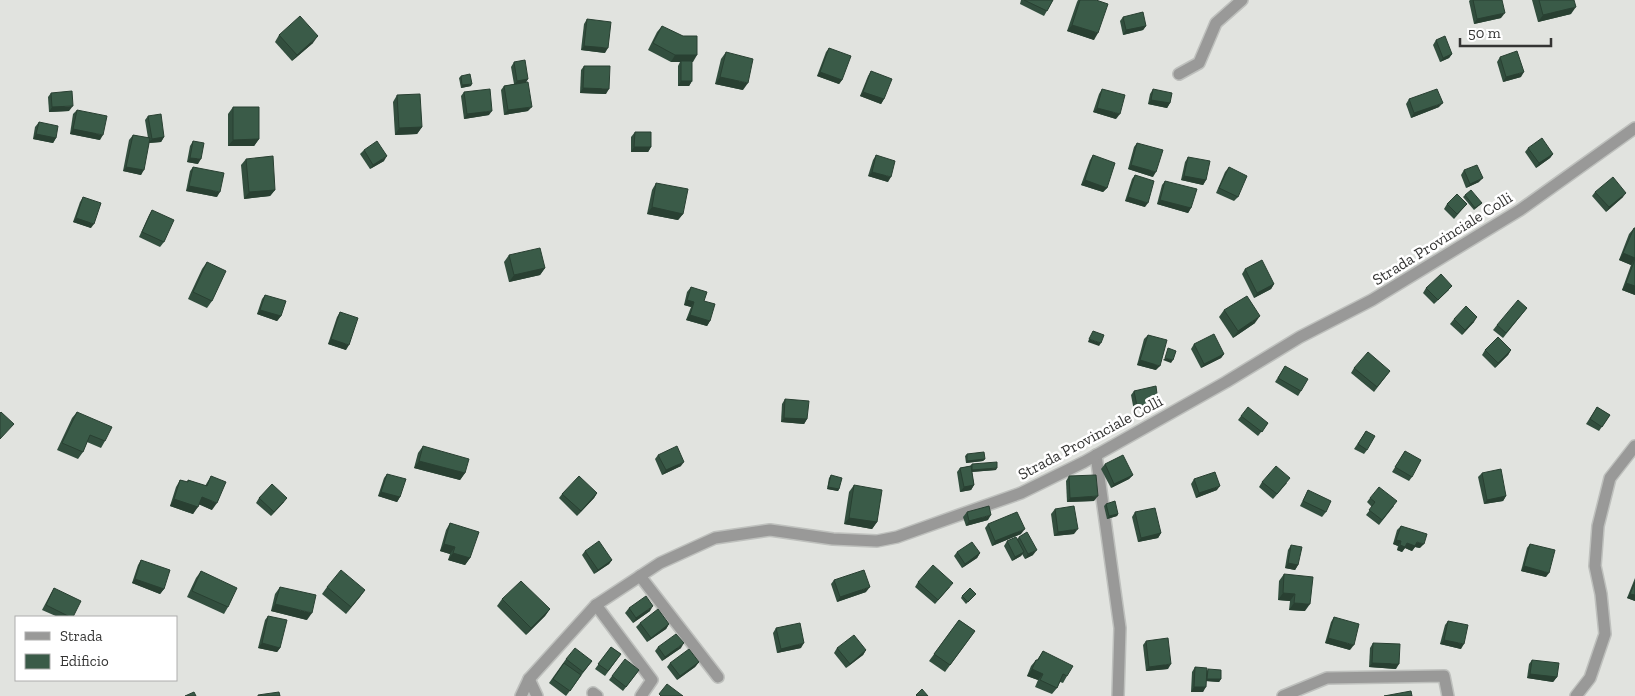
<svg xmlns="http://www.w3.org/2000/svg" width="1635" height="696" viewBox="0 0 1635 696" font-family="'Zilla Slab',serif">
	<style>
		.lines { fill: none; stroke-linecap: round; stroke-linejoin: round }
		.minor-casing { stroke: #bec0bd; stroke-width: 14 }
		.minor { stroke: #999998; stroke-width: 11 }
		.wall { fill: #324e3e }
		.shaded-wall { fill: #294032 }
		.building { fill: #3a5b48; stroke: #294032 }
		.labels { text-anchor: middle; stroke-width: 5; stroke-linejoin: round; paint-order: stroke }
		.street-label { font-size: 16px; fill: #343433; stroke: #fff }
	</style>
	<rect width="100%" height="100%" fill="#e1e3df"/>
	<g class="lines">
		<!-- minor casing -->
		<g class="minor-casing">
			<g id="minor">
				<polyline points="1179,74 1199,63 1216,23 1242,0"/>
				<polyline points="1096,455 1120,628 1118,696"/>
				<polyline points="640,576 718,677"/>
				<polyline points="596,605 652,680 641,696"/>
				<polyline points="529,679 537,696"/>
				<polyline points="593,693 597,696"/>
				<polyline points="521,696 529,679 596,605 660,563 715,538 770,530 833,539 877,541 897,537 1021,493 1084,462 1226,382 1300,337 1372,300 1520,210 1635,128"/>
				<polyline points="1283,696 1327,678 1444,676 1448,696"/>
				<polyline points="1576,696 1590,678 1605,634 1601,594 1595,566 1598,526 1610,478 1635,446"/>
			</g>
		</g>
		<!-- minor -->
		<use href="#minor" class="minor"/>
	</g>
	<!-- wall -->
	<g class="wall">
		<polygon points="1021,0 1053,0 1044,16 1020,4"/>
		<polygon points="1078,0 1096,0 1094,40 1067,31 1077,2"/>
		<polygon points="1470,0 1502,0 1501,18 1474,24 1469,1"/>
		<polygon points="1532,0 1574,0 1571,14 1538,22"/>
		<polygon points="1123,17 1146,26 1143,30 1123,35 1120,21"/>
		<polygon points="587,19 605,53 581,50 584,24"/>
		<polygon points="662,26 693,62 692,62 692,81 689,86 678,86 678,66 680,62 671,62 648,50 657,32"/>
		<polygon points="279,35 313,43 292,61 275,42"/>
		<polygon points="1436,40 1452,54 1449,58 1440,62 1433,45"/>
		<polygon points="829,48 842,80 839,84 817,76 826,52"/>
		<polygon points="726,52 743,90 715,84 721,59"/>
		<polygon points="1500,57 1521,77 1503,82 1497,62"/>
		<polygon points="514,62 528,79 526,82 528,111 504,115 501,90 504,86 514,84 511,67"/>
		<polygon points="584,66 606,94 580,93 581,70"/>
		<polygon points="871,71 884,99 881,104 860,96 868,76"/>
		<polygon points="461,76 471,86 461,88 459,78"/>
		<polygon points="1102,89 1116,119 1093,112 1099,94"/>
		<polygon points="1153,89 1170,103 1167,108 1148,104 1150,94"/>
		<polygon points="464,92 489,115 464,119 461,96"/>
		<polygon points="51,93 69,111 49,112 48,97"/>
		<polygon points="397,95 422,127 417,134 395,135 393,102"/>
		<polygon points="1409,99 1439,107 1411,118 1406,104"/>
		<polygon points="233,107 259,139 254,146 228,146 228,114"/>
		<polygon points="77,110 100,140 70,134 73,114"/>
		<polygon points="148,116 164,137 161,142 149,143 141,175 123,171 129,140 133,135 148,138 145,120"/>
		<polygon points="39,122 56,138 53,143 33,139 35,127"/>
		<polygon points="635,132 651,147 648,152 631,152 631,137"/>
		<polygon points="193,141 198,164 187,162 190,146"/>
		<polygon points="1137,143 1153,177 1128,169 1134,147"/>
		<polygon points="1528,148 1553,154 1550,158 1536,168 1525,152"/>
		<polygon points="364,150 384,161 370,169 360,154"/>
		<polygon points="876,155 888,182 868,176 873,160"/>
		<polygon points="1093,155 1107,188 1103,192 1081,185 1090,160"/>
		<polygon points="1188,157 1206,180 1203,185 1181,180 1185,162"/>
		<polygon points="246,159 275,190 270,196 244,199 241,165"/>
		<polygon points="193,167 217,197 186,191 190,171"/>
		<polygon points="1229,167 1238,197 1234,201 1216,193 1225,172"/>
		<polygon points="1464,170 1479,182 1466,188 1461,175"/>
		<polygon points="1135,175 1145,207 1125,201 1132,179"/>
		<polygon points="1165,181 1191,208 1188,213 1157,204 1162,185"/>
		<polygon points="656,183 683,214 678,220 647,214 652,190"/>
		<polygon points="1595,192 1623,197 1606,212 1592,196"/>
		<polygon points="1465,195 1482,203 1480,205 1474,210 1463,197"/>
		<polygon points="83,197 91,228 73,222 80,202"/>
		<polygon points="1447,204 1467,204 1454,219 1444,209"/>
		<polygon points="152,210 164,242 160,247 139,237 149,215"/>
		<polygon points="1634,228 1635,228 1635,295 1622,290 1631,265 1619,260 1629,234"/>
		<polygon points="509,255 545,268 540,275 509,282 504,262"/>
		<polygon points="207,262 212,301 207,308 188,299 202,269"/>
		<polygon points="1245,269 1274,284 1271,289 1254,298 1242,274"/>
		<polygon points="691,287 704,301 710,321 707,326 686,320 691,307 684,305 687,292"/>
		<polygon points="1426,288 1449,290 1434,304 1423,293"/>
		<polygon points="265,295 281,316 277,321 257,314 262,299"/>
		<polygon points="1527,308 1503,338 1493,330 1497,325"/>
		<polygon points="1224,310 1255,323 1233,338 1219,317"/>
		<polygon points="340,312 346,350 328,344 337,317"/>
		<polygon points="1454,319 1474,322 1462,335 1450,324"/>
		<polygon points="1148,335 1156,370 1137,365 1144,339"/>
		<polygon points="1194,344 1224,354 1221,358 1201,368 1191,349"/>
		<polygon points="1485,350 1511,350 1508,355 1495,368 1482,355"/>
		<polygon points="1285,366 1301,391 1298,396 1275,382"/>
		<polygon points="1354,368 1390,371 1374,392 1351,373"/>
		<polygon points="1134,391 1158,402 1155,407 1134,411 1131,395"/>
		<polygon points="785,399 807,419 804,424 781,422 782,404"/>
		<polygon points="1597,407 1610,415 1599,431 1586,424"/>
		<polygon points="77,412 105,441 101,448 87,442 83,452 78,459 57,450 72,418"/>
		<polygon points="1241,416 1268,423 1258,436 1238,420"/>
		<polygon points="1366,431 1367,450 1364,454 1354,449"/>
		<polygon points="423,446 465,473 460,480 414,468 418,453"/>
		<polygon points="1405,451 1412,477 1409,481 1392,472"/>
		<polygon points="967,454 985,459 983,461 966,463 965,456"/>
		<polygon points="658,455 681,466 662,475 655,459"/>
		<polygon points="972,464 996,470 972,472 974,485 971,490 960,492 957,472 960,468 970,466"/>
		<polygon points="1105,464 1133,475 1129,479 1111,488 1101,469"/>
		<polygon points="1482,473 1506,496 1503,501 1484,504 1478,477"/>
		<polygon points="387,474 400,497 397,502 378,496 384,478"/>
		<polygon points="831,475 839,489 838,491 827,489 829,478"/>
		<polygon points="211,476 212,510 199,504 193,514 170,506 176,487 180,480 187,482 188,480 205,486"/>
		<polygon points="1069,476 1094,501 1067,502 1066,481"/>
		<polygon points="1194,479 1217,490 1196,498 1191,484"/>
		<polygon points="1262,482 1287,483 1273,499 1259,487"/>
		<polygon points="854,485 877,522 872,529 844,524 849,492"/>
		<polygon points="1308,490 1326,512 1322,517 1300,506"/>
		<polygon points="597,493 594,498 577,516 559,498 562,494"/>
		<polygon points="259,498 284,502 271,516 256,503"/>
		<polygon points="1370,498 1394,506 1379,525 1366,515 1372,507 1367,502"/>
		<polygon points="1106,504 1118,514 1117,516 1107,519 1104,506"/>
		<polygon points="1055,509 1074,534 1054,536 1051,514"/>
		<polygon points="967,512 988,520 966,526 963,517"/>
		<polygon points="1135,512 1161,533 1158,538 1138,542 1132,517"/>
		<polygon points="450,523 470,558 465,565 448,560 450,554 440,551 446,530"/>
		<polygon points="988,524 1021,534 992,546 985,528"/>
		<polygon points="1401,526 1420,548 1415,547 1412,551 1405,548 1402,552 1397,550 1398,546 1393,544 1397,530"/>
		<polygon points="1019,537 1033,555 1025,559 1022,554 1021,556 1012,561 1004,546 1007,541 1017,539"/>
		<polygon points="1530,544 1546,577 1521,571 1527,548"/>
		<polygon points="1291,545 1298,565 1295,570 1285,568 1288,550"/>
		<polygon points="585,551 612,560 609,564 594,574 582,555"/>
		<polygon points="957,552 980,553 977,558 962,568 954,556"/>
		<polygon points="141,560 164,589 160,594 132,583 138,565"/>
		<polygon points="201,571 228,607 224,614 187,597 196,578"/>
		<polygon points="1284,574 1305,611 1289,610 1290,601 1278,600 1279,581"/>
		<polygon points="1635,578 1635,601 1627,598"/>
		<polygon points="834,580 866,592 837,602 831,584"/>
		<polygon points="918,582 950,587 935,604 915,587"/>
		<polygon points="280,587 307,620 271,611 275,594"/>
		<polygon points="327,587 365,590 346,614 322,594"/>
		<polygon points="54,588 73,617 58,617 42,610 51,593"/>
		<polygon points="976,594 966,604 961,598 962,596"/>
		<polygon points="502,599 550,609 545,616 526,635 497,606"/>
		<polygon points="629,608 650,611 633,623 625,613"/>
		<polygon points="268,616 280,648 277,652 258,648 265,620"/>
		<polygon points="1334,617 1350,650 1325,643 1331,622"/>
		<polygon points="959,620 975,631 945,672 929,661"/>
		<polygon points="1448,621 1461,649 1440,644 1445,625"/>
		<polygon points="640,623 669,624 666,629 647,642 636,627"/>
		<polygon points="776,628 801,648 777,653 773,633"/>
		<polygon points="1146,641 1168,669 1146,671 1143,645"/>
		<polygon points="1373,643 1396,669 1369,667 1370,648"/>
		<polygon points="611,647 621,654 605,676 595,669"/>
		<polygon points="658,647 681,648 662,661 655,651"/>
		<polygon points="837,648 866,650 863,655 846,668 834,653"/>
		<polygon points="1043,651 1067,676 1063,683 1060,682 1057,688 1052,694 1035,687 1038,680 1027,676 1031,666 1036,660 1037,660"/>
		<polygon points="566,659 592,661 566,696 549,683"/>
		<polygon points="1532,660 1557,677 1553,682 1527,678 1529,664"/>
		<polygon points="699,662 695,667 677,680 667,667 670,663"/>
		<polygon points="1195,667 1207,670 1221,679 1219,682 1206,681 1203,692 1191,692 1192,672"/>
		<polygon points="639,670 623,691 609,680 612,676"/>
	</g>
	<!-- shaded-wall -->
	<g class="shaded-wall">
		<polygon points="1576,7 1571,14 1538,22 1543,15"/>
		<polygon points="1505,13 1501,18 1474,24 1477,19"/>
		<polygon points="1072,25 1098,33 1094,40 1067,31"/>
		<polygon points="1146,26 1143,30 1123,35 1126,30"/>
		<polygon points="318,36 313,43 292,61 297,55"/>
		<polygon points="584,46 608,48 605,53 581,50"/>
		<polygon points="1452,54 1449,58 1440,62 1443,58"/>
		<polygon points="675,55 697,55 693,62 671,62"/>
		<polygon points="820,72 842,80 839,84 817,76"/>
		<polygon points="1524,72 1521,77 1503,82 1506,77"/>
		<polygon points="720,77 748,83 743,90 715,84"/>
		<polygon points="528,79 525,84 514,86 517,81"/>
		<polygon points="681,81 692,81 689,86 678,86"/>
		<polygon points="472,84 471,86 461,88 462,85"/>
		<polygon points="583,88 609,89 606,94 580,93"/>
		<polygon points="863,92 884,99 881,104 860,96"/>
		<polygon points="1151,100 1170,103 1167,108 1148,104"/>
		<polygon points="1443,103 1439,107 1411,118 1414,113"/>
		<polygon points="73,106 69,111 49,112 52,107"/>
		<polygon points="532,107 528,111 504,115 508,110"/>
		<polygon points="1097,108 1120,114 1116,119 1093,112"/>
		<polygon points="492,111 489,115 464,119 467,114"/>
		<polygon points="422,127 417,134 395,135 399,128"/>
		<polygon points="73,129 103,135 100,140 70,134"/>
		<polygon points="36,134 56,138 53,143 33,139"/>
		<polygon points="164,137 161,142 148,143 152,139"/>
		<polygon points="259,139 254,146 228,146 233,140"/>
		<polygon points="634,147 651,147 648,152 631,152"/>
		<polygon points="1553,154 1550,158 1536,168 1539,163"/>
		<polygon points="387,156 384,161 370,169 373,165"/>
		<polygon points="190,158 201,159 198,164 187,162"/>
		<polygon points="1131,165 1156,172 1153,177 1128,169"/>
		<polygon points="126,167 144,170 141,175 123,171"/>
		<polygon points="872,172 891,177 888,182 868,176"/>
		<polygon points="1184,176 1206,180 1203,185 1181,180"/>
		<polygon points="1483,178 1479,182 1466,188 1470,184"/>
		<polygon points="1085,180 1107,188 1103,192 1081,185"/>
		<polygon points="189,186 220,192 217,197 186,191"/>
		<polygon points="275,190 270,196 244,199 249,192"/>
		<polygon points="1626,193 1623,197 1606,212 1609,207"/>
		<polygon points="1128,197 1148,203 1145,207 1125,201"/>
		<polygon points="1160,200 1191,208 1188,213 1157,204"/>
		<polygon points="652,207 683,214 678,220 647,214"/>
		<polygon points="76,218 94,224 91,228 73,222"/>
		<polygon points="1623,253 1635,258 1631,265 1619,260"/>
		<polygon points="545,268 540,275 509,282 514,275"/>
		<polygon points="1626,283 1635,286 1635,295 1622,290"/>
		<polygon points="1274,284 1271,289 1254,298 1257,293"/>
		<polygon points="687,300 694,302 691,307 684,305"/>
		<polygon points="260,310 281,316 277,321 257,314"/>
		<polygon points="690,315 710,321 707,326 686,320"/>
		<polygon points="1260,316 1255,323 1233,338 1238,331"/>
		<polygon points="1477,317 1474,322 1462,335 1465,330"/>
		<polygon points="331,339 349,345 346,350 328,344"/>
		<polygon points="1089,339 1101,343 1099,346 1088,342"/>
		<polygon points="1511,350 1508,355 1495,368 1498,363"/>
		<polygon points="1224,354 1221,358 1201,368 1204,364"/>
		<polygon points="1165,358 1173,360 1171,363 1163,360"/>
		<polygon points="1140,360 1160,366 1156,370 1137,365"/>
		<polygon points="1158,402 1155,407 1134,411 1137,406"/>
		<polygon points="784,418 807,419 804,424 781,422"/>
		<polygon points="985,459 983,461 966,463 967,461"/>
		<polygon points="419,461 465,473 460,480 414,468"/>
		<polygon points="684,462 681,466 662,475 666,470"/>
		<polygon points="997,468 996,470 970,472 972,470"/>
		<polygon points="1133,475 1129,479 1111,488 1114,484"/>
		<polygon points="974,485 971,490 960,492 964,487"/>
		<polygon points="1220,486 1217,490 1196,498 1199,493"/>
		<polygon points="828,487 839,489 838,491 827,489"/>
		<polygon points="381,492 400,497 397,502 378,496"/>
		<polygon points="597,493 594,498 577,516 581,511"/>
		<polygon points="1098,496 1094,501 1067,502 1070,498"/>
		<polygon points="1506,496 1503,501 1484,504 1487,500"/>
		<polygon points="202,497 217,503 212,510 198,504"/>
		<polygon points="287,498 284,502 271,516 274,512"/>
		<polygon points="174,499 198,507 193,514 170,506"/>
		<polygon points="1118,514 1117,516 1107,519 1109,516"/>
		<polygon points="991,515 988,520 966,526 969,521"/>
		<polygon points="849,518 877,522 872,529 844,524"/>
		<polygon points="1025,529 1021,534 992,546 995,541"/>
		<polygon points="1078,529 1074,534 1054,536 1058,532"/>
		<polygon points="1161,533 1158,538 1138,542 1141,538"/>
		<polygon points="1396,540 1401,541 1398,546 1393,544"/>
		<polygon points="1417,542 1424,544 1420,548 1415,547 1412,551 1405,548 1402,552 1397,550 1400,545"/>
		<polygon points="444,544 455,547 450,554 440,551"/>
		<polygon points="1037,550 1033,555 1025,559 1028,554"/>
		<polygon points="1024,552 1021,556 1012,561 1015,557"/>
		<polygon points="453,553 470,558 465,565 448,560"/>
		<polygon points="980,553 977,558 962,568 965,564"/>
		<polygon points="612,560 609,564 594,574 598,570"/>
		<polygon points="1288,563 1298,565 1295,570 1285,568"/>
		<polygon points="1524,566 1549,573 1546,577 1521,571"/>
		<polygon points="135,579 164,589 160,594 132,583"/>
		<polygon points="870,587 866,592 837,602 840,597"/>
		<polygon points="365,590 360,597 346,614 351,607"/>
		<polygon points="1283,593 1295,594 1290,601 1278,600"/>
		<polygon points="1630,594 1635,595 1635,601 1627,598"/>
		<polygon points="1294,603 1310,604 1305,611 1289,610"/>
		<polygon points="275,604 312,613 307,620 271,611"/>
		<polygon points="653,606 650,611 633,623 636,618"/>
		<polygon points="550,609 545,616 526,635 531,628"/>
		<polygon points="669,624 666,629 647,642 651,638"/>
		<polygon points="1328,638 1354,645 1350,650 1325,643"/>
		<polygon points="1444,640 1464,644 1461,649 1440,644"/>
		<polygon points="262,643 280,648 277,652 258,648"/>
		<polygon points="684,643 681,648 662,661 665,657"/>
		<polygon points="804,643 801,648 777,653 781,649"/>
		<polygon points="866,650 863,655 846,668 850,664"/>
		<polygon points="699,662 695,667 677,680 680,676"/>
		<polygon points="1372,663 1399,664 1396,669 1369,667"/>
		<polygon points="1171,664 1168,669 1146,671 1149,667"/>
		<polygon points="1032,669 1043,674 1038,680 1027,676"/>
		<polygon points="1530,674 1557,677 1553,682 1527,678"/>
		<polygon points="1207,679 1221,679 1219,682 1206,681"/>
		<polygon points="1194,687 1206,687 1203,692 1191,692"/>
	</g>
	<!-- building -->
	<g class="building">
		<polygon points="1024,0 1053,0 1047,11"/>
		<polygon points="1080,0 1096,0 1108,4 1098,33 1072,25"/>
		<polygon points="1473,0 1502,0 1505,13 1477,19"/>
		<polygon points="1539,0 1574,0 1576,7 1543,15"/>
		<polygon points="1143,12 1146,26 1126,30 1123,17"/>
		<polygon points="300,16 318,36 297,55 279,35"/>
		<polygon points="587,19 611,22 608,48 584,46"/>
		<polygon points="662,26 683,36 697,36 697,55 675,55 653,43"/>
		<polygon points="1445,36 1452,54 1443,58 1436,40"/>
		<polygon points="829,48 851,56 842,80 820,72"/>
		<polygon points="1517,51 1524,72 1506,77 1500,57"/>
		<polygon points="726,52 753,59 748,83 720,77"/>
		<polygon points="525,60 528,79 517,81 514,62"/>
		<rect x="681" y="61" width="11" height="20"/>
		<polygon points="584,66 610,66 609,89 583,88"/>
		<polygon points="871,71 892,79 884,99 863,92"/>
		<polygon points="470,74 472,84 462,85 461,76"/>
		<polygon points="528,82 532,107 508,110 504,86"/>
		<polygon points="490,89 492,111 467,114 464,92"/>
		<polygon points="1102,89 1125,95 1120,114 1097,108"/>
		<polygon points="1153,89 1172,93 1170,103 1151,100"/>
		<polygon points="1437,89 1443,103 1414,113 1409,99"/>
		<polygon points="72,91 73,106 52,107 51,93"/>
		<polygon points="420,94 422,127 399,128 397,95"/>
		<polygon points="233,107 259,107 259,139 233,140"/>
		<polygon points="77,110 107,116 103,135 73,129"/>
		<polygon points="161,114 164,137 152,139 148,116"/>
		<polygon points="39,122 58,126 56,138 36,134"/>
		<polygon points="635,132 651,132 651,147 634,147"/>
		<polygon points="133,135 150,138 144,170 126,167"/>
		<polygon points="1542,138 1553,154 1539,163 1528,148"/>
		<polygon points="193,141 204,143 201,159 190,158"/>
		<polygon points="377,141 387,156 373,165 364,150"/>
		<polygon points="1137,143 1163,150 1156,172 1131,165"/>
		<polygon points="876,155 895,161 891,177 872,172"/>
		<polygon points="1093,155 1115,163 1107,188 1085,180"/>
		<polygon points="273,156 275,190 249,192 246,159"/>
		<polygon points="1188,157 1210,161 1206,180 1184,176"/>
		<polygon points="1477,165 1483,178 1470,184 1464,170"/>
		<polygon points="193,167 224,173 220,192 189,186"/>
		<polygon points="1229,167 1247,176 1238,197 1219,188"/>
		<polygon points="1135,175 1154,181 1148,203 1128,197"/>
		<polygon points="1613,177 1626,193 1609,207 1595,192"/>
		<polygon points="1165,181 1197,189 1191,208 1160,200"/>
		<polygon points="656,183 688,189 683,214 652,207"/>
		<polygon points="1471,190 1482,203 1475,208 1465,195"/>
		<polygon points="1457,194 1467,204 1457,214 1447,204"/>
		<polygon points="83,197 101,203 94,224 76,218"/>
		<polygon points="152,210 174,220 164,242 142,232"/>
		<polygon points="1634,228 1635,228 1635,258 1623,253"/>
		<polygon points="540,248 545,268 514,275 509,255"/>
		<polygon points="1635,259 1635,286 1626,283"/>
		<polygon points="1262,260 1274,284 1257,293 1245,269"/>
		<polygon points="207,262 226,271 212,301 193,292"/>
		<polygon points="1441,274 1452,286 1438,300 1426,288"/>
		<polygon points="691,287 707,292 704,301 715,304 710,321 690,315 694,302 687,300"/>
		<polygon points="265,295 286,301 281,316 260,310"/>
		<polygon points="1247,296 1260,316 1238,331 1224,310"/>
		<polygon points="1518,300 1527,308 1506,333 1497,325"/>
		<polygon points="1466,306 1477,317 1465,330 1454,319"/>
		<polygon points="340,312 358,318 349,345 331,339"/>
		<polygon points="1093,331 1104,335 1101,343 1089,339"/>
		<polygon points="1214,334 1224,354 1204,364 1194,344"/>
		<polygon points="1148,335 1167,340 1160,366 1140,360"/>
		<polygon points="1498,337 1511,350 1498,363 1485,350"/>
		<polygon points="1168,348 1176,351 1173,360 1165,358"/>
		<polygon points="1368,352 1390,371 1377,387 1354,368"/>
		<polygon points="1285,366 1308,379 1301,391 1278,378"/>
		<polygon points="1156,386 1158,402 1137,406 1134,391"/>
		<polygon points="785,399 809,401 807,419 784,418"/>
		<polygon points="1248,407 1268,423 1262,432 1241,416"/>
		<polygon points="1597,407 1610,415 1602,427 1590,419"/>
		<polygon points="1,412 14,424 0,439 0,413"/>
		<polygon points="77,412 112,427 105,441 90,435 83,452 62,443"/>
		<polygon points="1366,431 1375,436 1367,450 1358,444"/>
		<polygon points="423,446 469,459 465,473 419,461"/>
		<polygon points="677,446 684,462 666,470 658,455"/>
		<polygon points="1405,451 1421,460 1412,477 1395,467"/>
		<polygon points="984,452 985,459 967,461 967,454"/>
		<polygon points="1123,455 1133,475 1114,484 1105,464"/>
		<polygon points="997,462 997,468 972,470 972,464"/>
		<polygon points="971,466 974,485 964,487 960,468"/>
		<polygon points="1276,466 1290,478 1277,494 1262,482"/>
		<polygon points="1501,469 1506,496 1487,500 1482,473"/>
		<polygon points="1215,472 1220,486 1199,493 1194,479"/>
		<polygon points="387,474 406,479 400,497 381,492"/>
		<polygon points="831,475 842,478 839,489 828,487"/>
		<polygon points="1096,475 1098,496 1070,498 1069,476"/>
		<polygon points="211,476 226,482 217,503 202,497 198,507 174,499 180,480 188,482 188,480 207,486"/>
		<polygon points="579,476 597,493 581,511 562,494"/>
		<polygon points="272,484 287,498 274,512 259,498"/>
		<polygon points="854,485 882,490 877,522 849,518"/>
		<polygon points="1379,487 1397,501 1382,520 1369,510 1375,502 1370,498"/>
		<polygon points="1308,490 1331,501 1326,512 1303,501"/>
		<polygon points="1115,501 1118,514 1109,516 1106,504"/>
		<polygon points="989,506 991,515 969,521 967,512"/>
		<polygon points="1074,506 1078,529 1058,532 1055,509"/>
		<polygon points="1155,508 1161,533 1141,538 1135,512"/>
		<polygon points="1017,512 1025,529 995,541 988,524"/>
		<polygon points="450,523 479,532 470,558 453,553 455,547 444,544"/>
		<polygon points="1401,526 1427,534 1424,544 1417,542 1415,546 1407,543 1405,547 1400,545 1401,541 1396,540"/>
		<polygon points="1027,532 1037,550 1028,554 1019,537"/>
		<polygon points="1016,537 1024,552 1015,557 1007,541"/>
		<polygon points="599,541 612,560 598,570 585,551"/>
		<polygon points="972,542 980,553 965,564 957,552"/>
		<polygon points="1530,544 1555,550 1549,573 1524,566"/>
		<polygon points="1291,545 1302,547 1298,565 1288,563"/>
		<polygon points="141,560 170,570 164,589 135,579"/>
		<polygon points="933,565 953,583 938,600 918,582"/>
		<polygon points="341,570 365,590 351,607 327,587"/>
		<polygon points="864,570 870,587 840,597 834,580"/>
		<polygon points="201,571 237,588 228,607 192,591"/>
		<polygon points="1284,574 1313,577 1310,604 1294,603 1295,594 1283,593"/>
		<polygon points="521,581 550,609 531,628 502,599"/>
		<polygon points="1635,582 1635,595 1630,594"/>
		<polygon points="280,587 316,595 312,613 275,604"/>
		<polygon points="54,588 81,601 73,617 70,617 46,605"/>
		<polygon points="970,588 976,594 968,602 962,596"/>
		<polygon points="646,596 653,606 636,618 629,608"/>
		<polygon points="658,609 669,624 651,638 640,623"/>
		<polygon points="268,616 287,620 280,648 262,643"/>
		<polygon points="1334,617 1359,624 1354,645 1328,638"/>
		<polygon points="959,620 975,631 950,665 934,654"/>
		<polygon points="1448,621 1468,625 1464,644 1444,640"/>
		<polygon points="800,623 804,643 781,649 776,628"/>
		<polygon points="676,634 684,643 665,657 658,647"/>
		<polygon points="854,635 866,650 850,664 837,648"/>
		<polygon points="1168,638 1171,664 1149,667 1146,641"/>
		<polygon points="1373,643 1400,644 1399,664 1372,663"/>
		<polygon points="611,647 621,654 608,671 598,664"/>
		<polygon points="575,648 592,661 583,672 566,659"/>
		<polygon points="689,649 699,662 680,676 670,663"/>
		<polygon points="1043,651 1073,666 1067,676 1063,674 1057,688 1040,680 1043,674 1032,669 1036,660 1038,660"/>
		<polygon points="625,659 639,670 626,687 612,676"/>
		<polygon points="1532,660 1559,663 1557,677 1530,674"/>
		<polygon points="564,663 581,675 570,691 553,679"/>
		<polygon points="1195,667 1207,668 1206,687 1194,687"/>
		<polygon points="1208,669 1221,670 1221,679 1207,679"/>
		<polygon points="667,684 683,696 661,696 659,694"/>
		<polygon points="922,689 928,696 917,696 916,695"/>
		<polygon points="1411,691 1412,696 1384,696"/>
		<polygon points="194,692 196,696 185,696"/>
		<polygon points="279,692 280,696 258,696 258,695"/>
	</g>
	<g class="labels">
		<!-- street labels -->
		<g class="street-label">
			<text transform="translate(1442 238) rotate(-32)" y="6">Strada Provinciale Colli</text>
			<text transform="translate(1090 437) rotate(-28)" y="6">Strada Provinciale Colli</text>
		</g>
	</g>
	<!-- legend -->
	<rect x="15" y="616" width="162" height="65" fill="#ffffff" stroke="#aeaead"/>
	<rect x="25" y="632" width="25" height="8" fill="#999998" stroke="#aeaead"/>
	<text x="60" y="641" font-size="15" fill="#343433">Strada</text>
	<rect x="25" y="654" width="25" height="15" fill="#3a5b48" stroke="#aeaead"/>
	<text x="60" y="666" font-size="15" fill="#343433">Edificio</text>
	<!-- scale -->
	<path d="M1460 38v8h91v-8" fill="none" stroke="#343433" stroke-width="2.5"/>
	<text x="1468" y="38" font-size="15" fill="#343433" stroke="#ffffff" stroke-width="4" paint-order="stroke">50 m</text>
</svg>
